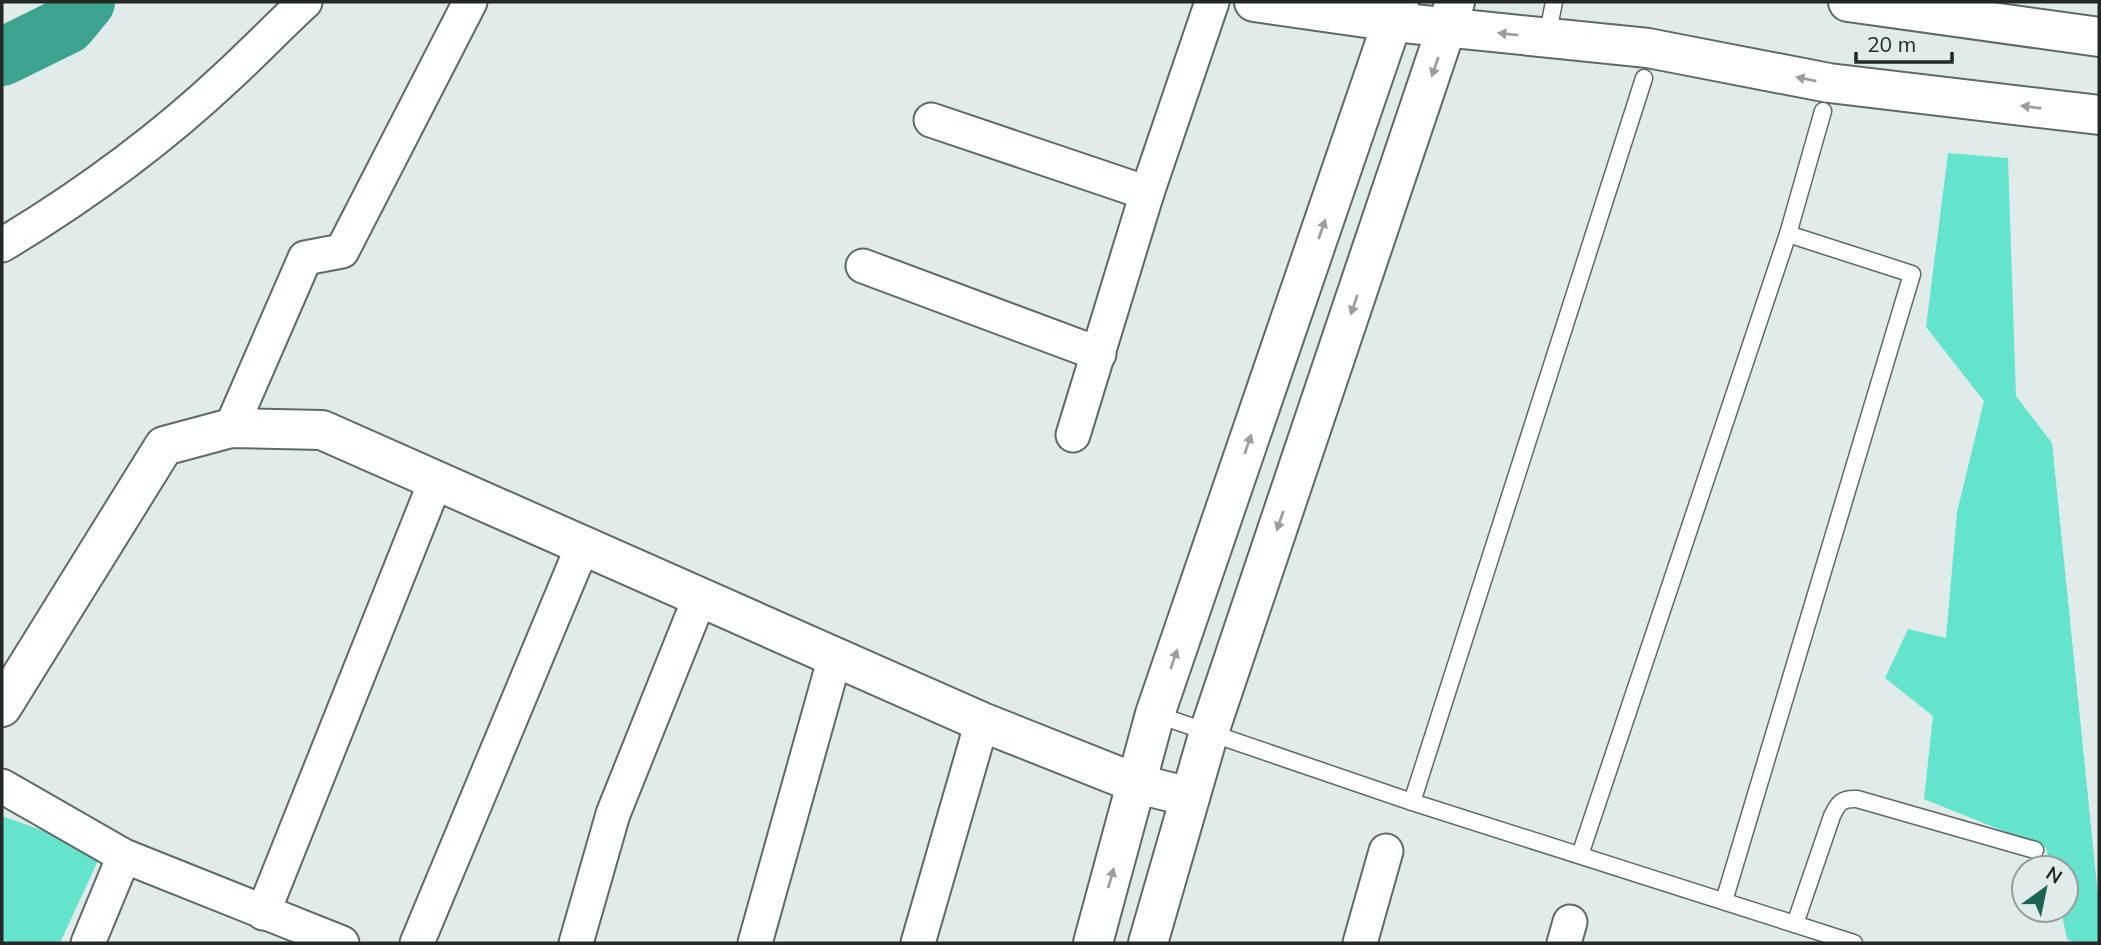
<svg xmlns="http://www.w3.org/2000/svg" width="2101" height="945" viewBox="0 0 2101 945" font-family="Mulish,sans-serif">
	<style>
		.green { fill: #64e4cc }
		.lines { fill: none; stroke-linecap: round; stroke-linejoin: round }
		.river { stroke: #3ba390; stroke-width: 58 }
		.lane-casing { stroke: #5f6a67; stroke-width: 19 }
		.street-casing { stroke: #5f6a67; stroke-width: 37 }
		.secondary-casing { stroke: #5f6a67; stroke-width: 42 }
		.lane { stroke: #fff; stroke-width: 16 }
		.street { stroke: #fff; stroke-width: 33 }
		.secondary { stroke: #fff; stroke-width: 38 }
		.oneway { fill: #9c9e9e }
	</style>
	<rect width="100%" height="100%" fill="#e0ece9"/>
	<!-- green -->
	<g class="green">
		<polygon points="1948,153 2008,158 2016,396 2052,443 2099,905 2099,943 2075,943 2067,939 2061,910 2066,910 2066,868 2051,868 2046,848 1924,799 1933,716 1885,678 1908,629 1946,638 1957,512 1984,401 1926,327"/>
		<polygon points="2,816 102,852 60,943 2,943"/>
	</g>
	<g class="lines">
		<!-- river -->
		<polyline class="river" points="2,57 67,25 86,2"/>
		<!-- lane casing -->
		<g class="lane-casing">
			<g id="lane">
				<polyline points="1547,37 1554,2"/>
				<polyline points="1155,714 1412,802 1854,943"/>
				<polyline points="1412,802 1644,78"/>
				<polyline points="1580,855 1788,234 1823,111"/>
				<polyline points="1724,901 1912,274 1788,234"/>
				<path d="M 1795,924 L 1832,816 C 1838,803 1842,798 1857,799 L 2035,850"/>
			</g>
		</g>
		<!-- street casing -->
		<g class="street-casing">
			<g id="street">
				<polyline points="931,120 1147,193"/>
				<path d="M 2,245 C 82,197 160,140 228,76 C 254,52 279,26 305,2"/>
				<polyline points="863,266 1099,354"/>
				<polyline points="231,428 305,258 342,251 470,2"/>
				<polyline points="1073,435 1147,193 1212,2"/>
				<polyline points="2,786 124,856 342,943"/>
				<polyline points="263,913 436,480"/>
				<polyline points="88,943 124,856"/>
				<polyline points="417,943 583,545"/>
				<polyline points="576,943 613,814 700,597"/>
				<polyline points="755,943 835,657"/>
				<polyline points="918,943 982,722"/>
				<polyline points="1360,943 1386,851"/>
				<polyline points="1564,943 1570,922"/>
			</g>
		</g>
		<!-- secondary casing -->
		<g class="secondary-casing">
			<g id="secondary">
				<polyline points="1254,2 1394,22 1648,48 1829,83 2099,115"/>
				<polyline points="1848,2 2099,37"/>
				<polyline points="2,707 164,446 231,428 322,430 982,722 1138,784 1190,797"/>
				<polyline points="1093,943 1155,714 1399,2"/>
				<polyline points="1148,943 1209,732 1455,2"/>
			</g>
		</g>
		<!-- lane -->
		<use href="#lane" class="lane"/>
		<!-- street -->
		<use href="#street" class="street"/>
		<!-- secondary -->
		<use href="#secondary" class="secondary"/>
	</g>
	<!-- one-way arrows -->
	<defs><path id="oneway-solid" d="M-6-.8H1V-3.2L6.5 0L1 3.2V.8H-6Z" transform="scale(1.75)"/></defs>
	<g class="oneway">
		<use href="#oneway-solid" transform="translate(1508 34) rotate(-174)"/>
		<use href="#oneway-solid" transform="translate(1435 67) rotate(109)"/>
		<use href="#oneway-solid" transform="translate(1806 79) rotate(-169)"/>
		<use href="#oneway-solid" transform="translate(2031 107) rotate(-173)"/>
		<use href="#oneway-solid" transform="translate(1322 229) rotate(-71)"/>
		<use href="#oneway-solid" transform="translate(1354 305) rotate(109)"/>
		<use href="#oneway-solid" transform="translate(1248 444) rotate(-71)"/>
		<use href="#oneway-solid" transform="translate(1280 521) rotate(109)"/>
		<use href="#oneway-solid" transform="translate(1174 659) rotate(-71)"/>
		<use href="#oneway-solid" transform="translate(1111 878) rotate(-74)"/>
	</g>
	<!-- border -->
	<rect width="2101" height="945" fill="none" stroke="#242827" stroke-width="7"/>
	<!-- north arrow -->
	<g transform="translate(2045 889) rotate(33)"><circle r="33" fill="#e0ece9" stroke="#959e9b" stroke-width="2"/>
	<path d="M0-5L12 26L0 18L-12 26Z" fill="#1c6357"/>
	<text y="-10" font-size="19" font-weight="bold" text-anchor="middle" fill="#242827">N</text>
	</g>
	<!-- scale -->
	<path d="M1856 52v10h96v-10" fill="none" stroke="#242827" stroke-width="3.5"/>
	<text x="1867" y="52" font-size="21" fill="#242827" stroke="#e0ece9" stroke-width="5" paint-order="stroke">20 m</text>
</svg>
